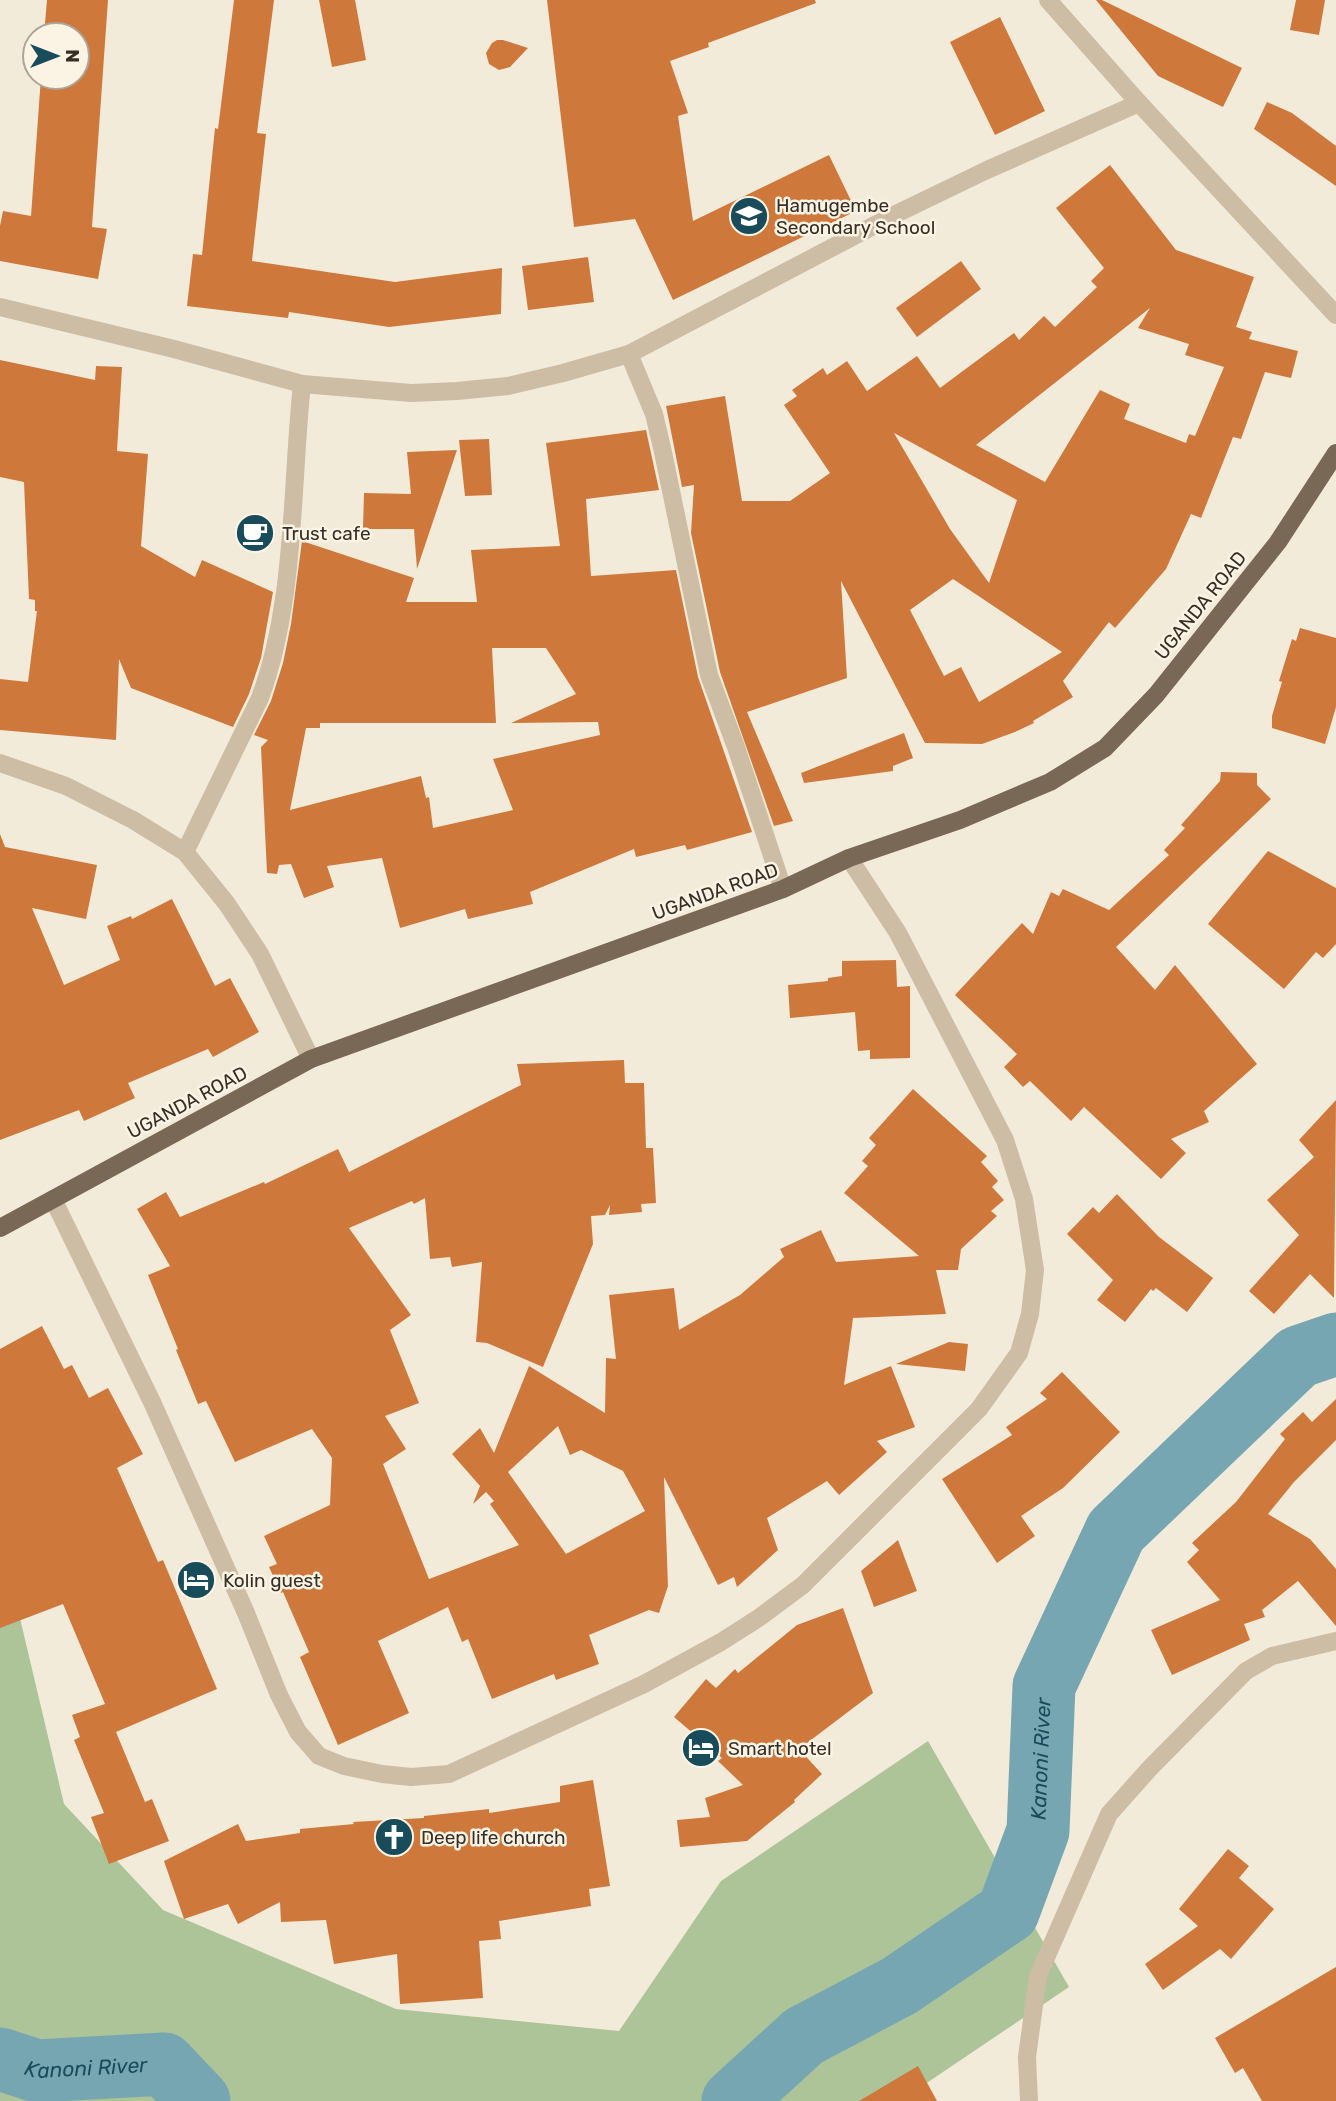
<svg xmlns="http://www.w3.org/2000/svg" width="1336" height="2101" viewBox="0 0 1336 2101" font-family="Rubik,sans-serif">
	<style>
		.green { fill: #adc398 }
		.lines { fill: none; stroke-linecap: round; stroke-linejoin: round }
		.river { stroke: #76a6b2; stroke-width: 63 }
		.building { fill: #cf783b; fill-rule: evenodd }
		.minor { stroke: #ccbda4; stroke-width: 18 }
		.major { stroke: #7a6856; stroke-width: 18 }
		.labels { text-anchor: middle; stroke-width: 5; stroke-linejoin: round; paint-order: stroke }
		.poi-label { font-size: 19px; fill: #372e26; stroke: #fbf4e5; text-anchor: start }
		.street-label { font-size: 19px; fill: #372e26; stroke: #fbf4e5 }
		.water-label { font-size: 21px; font-style: italic; fill: #194c5b; stroke: #fbf4e5 }
	</style>
	<rect width="100%" height="100%" fill="#f3ebd9"/>
	<!-- green -->
	<polygon class="green" points="0,1534 64,1804 163,1910 396,2009 619,2031 721,1881 928,1741 1069,1987 900,2101 0,2101"/>
	<g class="lines">
		<!-- river -->
		<g class="river">
			<path id="s1" d="M 0,2059 L 37,2071 L 164,2064 L 199,2101"/>
			<path id="s2" d="M 733,2101 L 804,2036 L 899,1986 L 1008,1912 L 1038,1831 L 1044,1686 L 1116,1531 L 1298,1357 L 1336,1344"/>
		</g>
	</g>
	<!-- building -->
	<g class="building">
		<polygon points="47,0 108,0 92,227 107,229 98,279 0,261 0,226 3,211 31,216 41,77 77,77 77,35 44,35"/>
		<polygon points="234,0 274,0 257,133 266,134 252,261 395,282 502,268 501,314 389,327 289,312 288,318 187,306 193,254 202,255 215,128 218,129"/>
		<polygon points="319,0 355,0 366,60 332,67"/>
		<polygon points="547,0 815,0 816,3 708,43 709,47 670,61 688,113 678,116 693,221 829,155 856,211 673,300 635,219 574,227"/>
		<polygon points="1096,0 1102,0 1242,68 1223,107 1158,76"/>
		<polygon points="1296,0 1325,0 1319,35 1290,30"/>
		<polygon points="1000,17 1045,111 995,135 950,42"/>
		<polygon points="497,40 503,40 528,48 510,67 499,70 489,64 486,53 492,43"/>
		<polygon points="1267,102 1292,113 1336,146 1336,186 1254,129"/>
		<path d="M 1110,165 L 1176,250 L 1254,277 L 1236,327 L 1252,332 L 1249,339 L 1298,351 L 1291,378 L 1265,372 L 1241,439 L 1233,437 L 1201,518 L 1191,514 L 1166,569 L 1115,628 L 1109,622 L 1063,681 L 1073,697 L 1033,721 L 1034,723 L 1015,732 L 982,744 L 925,743 L 841,581 L 847,678 L 747,712 L 793,821 L 774,826 L 720,672 L 691,533 L 694,485 L 682,487 L 666,406 L 725,396 L 742,501 L 790,501 L 830,473 L 784,405 L 797,396 L 792,390 L 823,368 L 827,375 L 847,361 L 867,391 L 917,356 L 940,388 L 1014,333 L 1019,340 L 1044,316 L 1055,327 L 1097,287 L 1091,281 L 1104,268 L 1056,208 ZM 1150,308 L 1138,328 L 1189,344 L 1185,355 L 1224,367 L 1195,436 L 1189,434 L 1186,443 L 1124,419 L 1130,404 L 1100,390 L 1045,482 L 976,445 ZM 894,433 L 1017,500 L 989,583 L 950,529 ZM 953,579 L 983,599 L 1062,652 L 979,702 L 961,667 L 944,676 L 910,610 Z"/>
		<polygon points="588,257 594,302 528,310 522,266"/>
		<polygon points="961,261 981,289 917,337 896,308"/>
		<polygon points="0,360 95,380 96,366 122,367 117,451 148,454 141,546 195,577 202,560 273,592 261,658 249,694 233,727 131,688 119,659 116,740 0,730 0,679 28,682 37,611 35,611 35,600 29,599 24,482 0,477"/>
		<path d="M 646,430 L 659,490 L 586,499 L 591,576 L 676,570 L 698,677 L 752,832 L 687,850 L 685,845 L 636,857 L 634,849 L 530,892 L 533,904 L 468,919 L 465,909 L 400,928 L 382,858 L 327,866 L 334,887 L 304,898 L 291,864 L 279,865 L 277,874 L 267,873 L 261,747 L 268,740 L 254,735 L 271,701 L 283,663 L 291,624 L 302,541 L 414,578 L 406,602 L 477,602 L 471,550 L 560,546 L 546,443 ZM 492,648 L 546,648 L 576,694 L 511,723 L 598,722 L 600,735 L 493,759 L 513,810 L 433,828 L 429,797 L 426,798 L 421,776 L 290,810 L 306,728 L 320,728 L 320,723 L 496,723 Z"/>
		<polygon points="489,439 492,495 465,496 459,440"/>
		<polygon points="457,450 417,569 414,529 363,529 364,493 411,494 407,452"/>
		<polygon points="1300,628 1336,638 1336,707 1325,744 1272,728 1272,716 1282,682 1279,681 1292,639 1296,641"/>
		<polygon points="904,733 913,758 893,766 893,771 804,783 801,773"/>
		<polygon points="1221,772 1257,773 1257,785 1271,799 1116,947 1155,990 1175,965 1257,1064 1204,1111 1209,1122 1171,1139 1186,1153 1161,1179 1084,1107 1071,1121 1030,1081 1023,1087 1004,1067 1017,1054 955,995 1022,923 1033,934 1051,892 1059,896 1063,889 1109,910 1169,855 1164,850 1185,828 1181,825 1220,781"/>
		<polygon points="0,834 5,847 97,865 86,919 32,908 64,985 120,960 107,926 131,916 132,919 172,899 215,986 230,978 259,1032 213,1057 208,1049 128,1083 135,1098 84,1121 79,1110 0,1140"/>
		<polygon points="1268,851 1336,888 1336,944 1323,958 1316,952 1284,989 1208,924"/>
		<polygon points="896,960 897,987 910,986 910,1058 870,1059 870,1050 858,1051 855,1012 790,1018 788,985 828,981 828,978 842,976 842,961"/>
		<path d="M 624,1060 L 625,1083 L 644,1083 L 646,1148 L 653,1148 L 656,1203 L 641,1204 L 642,1212 L 609,1215 L 610,1205 L 605,1215 L 591,1216 L 593,1244 L 543,1367 L 487,1343 L 476,1342 L 482,1262 L 452,1267 L 450,1257 L 430,1259 L 425,1198 L 414,1204 L 412,1201 L 349,1228 L 411,1315 L 390,1330 L 419,1403 L 385,1416 L 406,1449 L 383,1464 L 429,1579 L 519,1545 L 490,1504 L 494,1501 L 486,1492 L 473,1504 L 480,1486 L 452,1454 L 480,1428 L 494,1453 L 529,1366 L 605,1413 L 606,1358 L 616,1359 L 609,1295 L 674,1288 L 679,1330 L 740,1295 L 784,1257 L 780,1249 L 821,1230 L 836,1262 L 919,1256 L 844,1193 L 868,1166 L 862,1161 L 876,1145 L 869,1138 L 913,1089 L 987,1156 L 981,1162 L 998,1181 L 992,1187 L 1004,1200 L 991,1211 L 997,1216 L 961,1249 L 958,1270 L 936,1270 L 946,1314 L 853,1318 L 844,1385 L 891,1366 L 915,1427 L 877,1441 L 887,1452 L 839,1495 L 827,1481 L 767,1518 L 778,1550 L 737,1587 L 734,1577 L 718,1585 L 664,1477 L 668,1586 L 659,1613 L 649,1610 L 589,1635 L 599,1664 L 556,1680 L 554,1674 L 492,1699 L 468,1639 L 462,1642 L 448,1607 L 378,1641 L 409,1713 L 338,1745 L 300,1657 L 309,1652 L 283,1592 L 281,1593 L 269,1567 L 277,1564 L 264,1536 L 330,1505 L 332,1458 L 312,1429 L 235,1462 L 206,1401 L 198,1404 L 176,1350 L 178,1349 L 148,1275 L 170,1266 L 137,1209 L 166,1192 L 180,1217 L 264,1182 L 265,1184 L 338,1149 L 349,1172 L 521,1085 L 517,1064 ZM 558,1426 L 570,1455 L 581,1450 L 623,1471 L 645,1511 L 566,1554 L 508,1472 Z"/>
		<polygon points="1336,1100 1334,1298 1310,1274 1274,1314 1249,1291 1299,1235 1267,1200 1314,1157 1299,1140"/>
		<polygon points="1117,1194 1159,1237 1213,1278 1187,1312 1156,1288 1153,1291 1151,1289 1125,1322 1097,1300 1113,1280 1067,1234 1093,1207 1099,1213"/>
		<polygon points="42,1326 64,1369 72,1365 89,1398 108,1388 143,1454 117,1468 158,1562 163,1560 217,1689 116,1732 145,1802 152,1799 169,1841 109,1864 91,1817 104,1813 74,1740 80,1737 72,1715 105,1704 63,1604 0,1628 0,1349"/>
		<polygon points="949,1342 968,1344 965,1371 896,1364"/>
		<polygon points="1062,1372 1120,1432 1063,1488 1021,1516 1035,1536 997,1563 942,1479 1012,1435 1006,1427 1047,1399 1040,1393"/>
		<polygon points="1336,1399 1336,1440 1294,1482 1268,1514 1310,1539 1336,1569 1336,1626 1298,1581 1262,1610 1265,1617 1244,1624 1250,1640 1172,1675 1151,1630 1220,1600 1187,1562 1199,1550 1192,1543 1236,1502 1285,1439 1280,1434 1303,1412 1312,1422"/>
		<polygon points="898,1540 917,1591 874,1607 861,1571"/>
		<polygon points="843,1608 873,1693 799,1749 822,1774 794,1800 795,1802 747,1841 680,1847 677,1820 710,1817 705,1798 743,1785 718,1761 722,1758 674,1717 706,1679 716,1688 735,1669 738,1673 797,1625"/>
		<polygon points="593,1780 610,1886 589,1889 591,1906 499,1921 501,1939 479,1941 483,1998 400,2004 397,1954 334,1964 326,1920 281,1922 280,1902 238,1924 228,1904 184,1919 164,1861 238,1824 246,1841 300,1833 300,1829 354,1824 353,1822 424,1818 424,1816 489,1809 489,1813 560,1802 560,1786"/>
		<polygon points="1228,1849 1249,1866 1239,1878 1274,1909 1231,1959 1220,1949 1163,1990 1145,1964 1198,1926 1179,1909"/>
		<polygon points="1336,1967 1336,2101 1262,2101 1243,2068 1235,2073 1215,2038"/>
		<polygon points="918,2066 937,2101 859,2101"/>
	</g>
	<g class="lines">
		<!-- minor -->
		<g class="minor">
			<polyline points="1048,0 1139,103 1336,315"/>
			<polyline points="0,307 174,349 302,384 411,393 457,391 508,386 563,373 629,354 898,213 987,170 1139,103"/>
			<polyline points="629,354 654,414 663,452 709,675 736,747 783,889"/>
			<polyline points="0,763 66,786 133,820 185,852 227,904 260,954 311,1059"/>
			<path d="M 185,852 L 260,698 C 296,600 291,487 302,384"/>
			<polyline points="53,1199 152,1402 246,1613 279,1695 298,1732 319,1756 344,1766 382,1774 411,1777 449,1774 644,1684 721,1642 760,1617 803,1585 979,1409 1019,1353 1030,1314 1035,1270 1024,1199 1005,1140 898,933 849,858"/>
			<polyline points="1029,2101 1027,2057 1038,1976 1109,1814 1150,1768 1246,1671 1272,1656 1336,1641"/>
		</g>
		<!-- major -->
		<polyline class="major" points="0,1228 311,1059 783,889 849,858 960,820 1050,782 1105,748 1156,695 1278,542 1336,453"/>
	</g>
	<!-- icons -->
	<defs>
		<g id="school-disc" transform="scale(2.0125)"><circle r="9.5" fill="#194c5b" stroke="#fbf4e5"/><path d="M0-5L7-2L0 1L-7-2ZM-4 1L0 2.5L4 1V4Q0 6-4 4Z" fill="#fff"/></g>
		<g id="cafe-disc" transform="scale(2.0125)"><circle r="9.5" fill="#194c5b" stroke="#fbf4e5"/><path d="M-5.5-4.5H6V0H3Q3 3.5 0 3.5H-2.5Q-5.5 3.5-5.5 0ZM3-3.2v2h1.7v-2ZM-6 4.5H4V6H-6Z" fill="#fff"/></g>
		<g id="hotel-disc" transform="scale(2.0125)"><circle r="9.5" fill="#194c5b" stroke="#fbf4e5"/><path d="M-6-4.5h1.5V1H6V5H4.5V3h-9V5H-6ZM-4 0a1.8 1.8 0 1 1 3.6 0ZM.5 0V-2.5h3Q6-2.5 6 0Z" fill="#fff"/></g>
		<g id="church-disc" transform="scale(2.0125)"><circle r="9.5" fill="#194c5b" stroke="#fbf4e5"/><path d="M-1.2-6h2.4v3.5h3.3v2.4h-3.3V6h-2.4V-.1h-3.3v-2.4h3.3Z" fill="#fff"/></g>
	</defs>
	<g fill-rule="evenodd">
		<use href="#school-disc" x="749" y="216"/>
		<use href="#cafe-disc" x="255" y="533"/>
		<use href="#hotel-disc" x="196" y="1580"/>
		<use href="#hotel-disc" x="701" y="1748"/>
		<use href="#church-disc" x="394" y="1837"/>
	</g>
	<g class="labels">
		<!-- poi labels -->
		<g class="poi-label">
			<text x="776" y="212">Hamugembe<tspan x="776" dy="22">Secondary School</tspan></text>
			<text x="282" y="540">Trust cafe</text>
			<text x="223" y="1587">Kolin guest</text>
			<text x="728" y="1755">Smart hotel</text>
			<text x="421" y="1844">Deep life church</text>
		</g>
		<!-- street labels -->
		<g class="street-label">
			<text transform="translate(1200 605) rotate(-51)" y="7">UGANDA ROAD</text>
			<text transform="translate(715 891) rotate(-20)" y="7">UGANDA ROAD</text>
			<text transform="translate(187 1102) rotate(-28)" y="7">UGANDA ROAD</text>
		</g>
		<!-- water labels -->
		<g class="water-label">
			<text dy="7" stroke="none"><textPath href="#s2" startOffset="494">Kanoni River</textPath></text>
			<text dy="7" stroke="none"><textPath href="#s1" startOffset="88">Kanoni River</textPath></text>
		</g>
	</g>
	<!-- north arrow -->
	<g transform="translate(56 56) rotate(90)"><circle r="33" fill="#fbf4e5" stroke="#ada599" stroke-width="2"/>
	<path d="M0-5L12 26L0 18L-12 26Z" fill="#194c5b"/>
	<text y="-10" font-size="19" font-weight="bold" text-anchor="middle" fill="#372e26">N</text>
	</g>
</svg>
